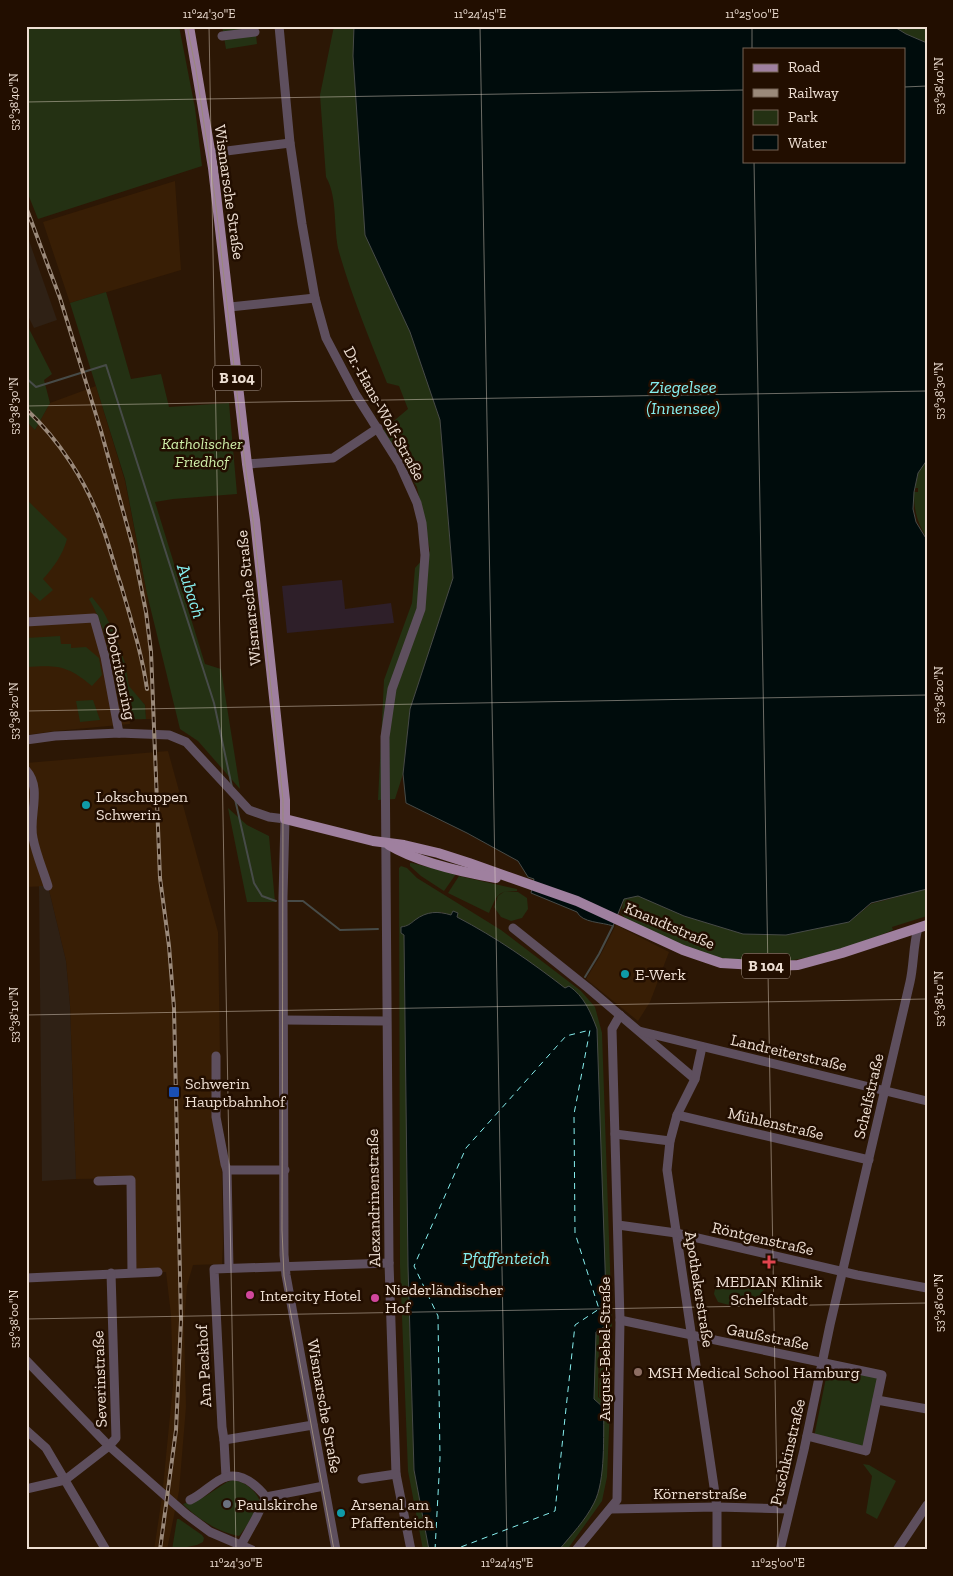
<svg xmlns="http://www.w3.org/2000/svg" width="953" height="1576" viewBox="0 0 953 1576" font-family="'Zilla Slab',serif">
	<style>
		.built { fill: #381e05 }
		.industrial { fill: #2f2115 }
		.education { fill: #2e1f29 }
		.green { fill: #243113 }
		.water { fill: #000c0c; stroke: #474b48; fill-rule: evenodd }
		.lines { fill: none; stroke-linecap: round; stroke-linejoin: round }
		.stream { stroke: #474b48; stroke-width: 2 }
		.ferry { stroke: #86efef; stroke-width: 1; stroke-dasharray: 6 5; stroke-linecap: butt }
		.minor { stroke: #5e4f5e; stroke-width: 9 }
		.major { stroke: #9f809f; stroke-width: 10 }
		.tram { stroke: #9a897a; stroke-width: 1 }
		.rail-casing { stroke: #9a897a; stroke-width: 4 }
		.rail { stroke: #220e00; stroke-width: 2; stroke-dasharray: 5.5; stroke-linecap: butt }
		.ticks { fill: none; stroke: #eedfd3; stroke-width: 1; stroke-opacity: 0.45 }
		.culture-dot { fill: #0f9aa8; stroke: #220e00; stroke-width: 2 }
		.transit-dot { fill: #1a4fb4; stroke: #220e00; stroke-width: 2 }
		.health-dot { fill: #e0444e; stroke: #220e00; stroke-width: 2 }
		.hotel-dot { fill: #d1479c; stroke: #220e00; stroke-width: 2 }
		.education-dot { fill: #8d6e63; stroke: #220e00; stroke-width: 2 }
		.worship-dot { fill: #6b7280; stroke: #220e00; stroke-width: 2 }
		.labels { text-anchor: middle; stroke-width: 5; stroke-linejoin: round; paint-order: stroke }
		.shield { fill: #220e00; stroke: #b1a094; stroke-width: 1 }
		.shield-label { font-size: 15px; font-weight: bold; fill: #eedfd3 }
		.street-label { font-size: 16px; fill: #eedfd3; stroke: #220e00 }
		.park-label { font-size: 16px; font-style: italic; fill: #d0f0aa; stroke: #220e00 }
		.poi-label { font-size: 16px; fill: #eedfd3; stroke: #220e00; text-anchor: start }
		.water-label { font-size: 18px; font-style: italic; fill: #86efef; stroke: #220e00 }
		.neatline { fill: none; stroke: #eedfd3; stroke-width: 2 }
		.ticks-label { font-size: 12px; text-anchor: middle; fill: #eedfd3 }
	</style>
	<rect width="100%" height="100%" fill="#2c1705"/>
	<!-- built -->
	<g class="built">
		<polygon points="175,181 181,270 70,303 43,222"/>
		<polygon points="96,386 125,481 147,594 156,719 146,719 145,705 129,687 130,724 55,731 26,735 26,421 35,430 50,403"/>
		<polygon points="168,751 218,932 223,1244 222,1264 193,1265 187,1286 184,1324 186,1407 179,1491 167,1550 154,1550 162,1497 173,1385 171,1315 166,1272 136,1272 134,1178 76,1179 70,1006 66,961 48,886 26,887 26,763"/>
		<polygon points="616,925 669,952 650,1002 638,1021 586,979 599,958"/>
	</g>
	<!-- industrial -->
	<g class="industrial">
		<polygon points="26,232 57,320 34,328 26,312"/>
		<polygon points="39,886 48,886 66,961 70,1006 76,1179 42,1181"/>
	</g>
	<!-- education -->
	<polygon class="education" points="342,580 345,609 391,603 394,623 287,633 282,586"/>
	<!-- green -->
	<g class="green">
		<polygon points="26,26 179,26 195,108 202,166 38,219 26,189"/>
		<polygon points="222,26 255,26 257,44 226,49"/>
		<path d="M 334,26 L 354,26 L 353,56 L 359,134 L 410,332 L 440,420 L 453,578 L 410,709 L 403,774 L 395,799 L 378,800 L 384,680 L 412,603 L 415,568 L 430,551 L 417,487 L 383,430 L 408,409 L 399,386 L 387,383 C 370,340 352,297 339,252 C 333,229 338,197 326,177 L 320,95 Z"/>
		<polygon points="893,26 927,26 927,43 906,34"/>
		<polygon points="106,292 131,379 161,374 169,407 229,403 237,494 173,499 155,502 205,664 221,669 240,789 198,741 180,729 147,594 125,479 70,303"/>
		<polygon points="26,323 52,374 44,380 50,403 35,430 26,421"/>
		<path d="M 927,460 L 927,539 C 917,521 914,512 914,492 L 918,492 L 918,488 L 915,488 L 918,473 Z"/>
		<path d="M 26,499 L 67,539 C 63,554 54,567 43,579 L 53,590 L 40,601 L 26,588 Z"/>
		<path d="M 92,597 L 103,611 L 115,634 L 125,663 L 129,686 L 145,705 L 146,719 C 138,719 129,721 124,714 C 118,704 113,670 110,657 C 106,636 100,618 89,599 Z"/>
		<path d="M 60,636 L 61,644 L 71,644 L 71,648 L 86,647 L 99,658 L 102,675 L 92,686 C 67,665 58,665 26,667 L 26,638 Z"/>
		<polygon points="93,700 100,720 80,722 76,701"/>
		<polygon points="228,808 247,825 269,836 275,902 247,902"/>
		<polygon points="410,863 412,863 456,874 444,891 421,876 410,866"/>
		<path d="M 401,866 L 407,868 L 417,878 L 501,930 L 581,991 L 595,1007 L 602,1033 L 612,1326 L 599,1335 L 598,1397 L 610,1407 L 607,1477 L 602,1501 L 567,1550 L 559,1550 C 571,1535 585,1521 594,1503 C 606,1480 603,1435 604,1408 L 594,1399 L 596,1332 L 607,1325 L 565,988 C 530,961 496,938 457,917 L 458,913 L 451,915 L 441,912 L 414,921 L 409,925 L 401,927 L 401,933 L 404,934 L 408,1266 L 414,1470 L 429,1550 L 423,1550 L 408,1471 L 400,1265 L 399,868 Z"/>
		<path d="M 459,876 L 517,889 L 517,891 C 497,890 497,896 489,913 L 448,893 Z"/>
		<path d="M 927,889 L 927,916 L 892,927 L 893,930 C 838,953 762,976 704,954 C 678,945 653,931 627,920 L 621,913 L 624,899 L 638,896 L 684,916 L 743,934 L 849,922 L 871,904 Z"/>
		<polygon points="505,891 518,892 527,898 528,909 522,918 511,921 501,917 494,907 498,896"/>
		<path d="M 731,1280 L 766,1287 C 750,1309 742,1309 718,1302 L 714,1294 L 716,1284 Z"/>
		<polygon points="612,1331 609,1403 599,1397 601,1336"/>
		<polygon points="829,1363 882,1375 866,1451 814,1437"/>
		<polygon points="863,1464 869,1465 896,1481 877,1519 866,1513 872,1476"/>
		<path d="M 233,1480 C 244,1481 257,1491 260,1502 L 246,1527 L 239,1536 C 220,1533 196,1518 183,1504 L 204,1497 L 227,1482 Z"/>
		<polygon points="177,1519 179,1519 202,1535 204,1538 203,1542 197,1545 172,1550"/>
	</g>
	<!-- water -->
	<g class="water">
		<path d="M 354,26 L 893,26 L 906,34 L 927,43 L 927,460 L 918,473 L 914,492 L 913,509 L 916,522 L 927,540 L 927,889 L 871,903 L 849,922 L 786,935 L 743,934 L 684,916 L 638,896 L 624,899 L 613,926 C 602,922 582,923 577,912 L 531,893 L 534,879 L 528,877 L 518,861 L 467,833 L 406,803 L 403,774 L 410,709 L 453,578 L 440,420 L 410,332 L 365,235 L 353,56 ZM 744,49 L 904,49 L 904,161 L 744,161 Z"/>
		<path d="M 453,911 L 458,913 L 457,917 C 497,938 530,961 565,988 L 569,986 C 584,996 591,1013 597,1029 L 607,1325 L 596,1332 L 594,1399 L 604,1408 C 603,1435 606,1480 594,1503 C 585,1521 571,1535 559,1550 L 429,1550 L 414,1470 L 408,1266 L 404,935 L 401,933 L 401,927 C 408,926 410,924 415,920 C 427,911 438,911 451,915 Z"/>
	</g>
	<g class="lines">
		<!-- stream -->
		<g class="stream">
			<polyline points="26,378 36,387 106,365 214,703 232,787"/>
			<polyline points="235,799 254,883 262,896 276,901"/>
			<polyline points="288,901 303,901 340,930 378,929"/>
			<polyline points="585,977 599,954 613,926"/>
		</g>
		<!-- ferry -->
		<polyline class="ferry" points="435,1550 440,1458 438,1316 414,1266 466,1148 566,1036 590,1030 574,1114 575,1233 599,1309 575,1325 555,1511 453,1550"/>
		<!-- minor -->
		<g class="minor">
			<polyline points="279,26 290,143 302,224 315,298 326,338 356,395 399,463 417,503 422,523 425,555 421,609 392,689 385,737 389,1263 396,1474 411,1550"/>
			<polyline points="222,36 255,32"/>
			<polyline points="211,153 290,143"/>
			<polyline points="230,307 315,298"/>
			<polyline points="247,464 333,458 378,428"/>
			<polyline points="26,622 94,618 105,657 119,733"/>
			<polyline points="26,740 55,736 119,733 169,735 186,742 249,810 269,817 285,819 283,897 284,1255 286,1275 336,1550"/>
			<path d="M 26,770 C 43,789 28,816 33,838 C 36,854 43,870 48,886"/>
			<polyline points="513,928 588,988 695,1079"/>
			<polyline points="284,1020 386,1021"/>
			<polyline points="639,1031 927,1101"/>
			<polyline points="702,1047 695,1079 677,1115 670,1141 667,1170 717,1507 717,1550"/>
			<polyline points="216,1056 216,1117 225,1164 227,1170"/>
			<polyline points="677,1115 869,1160"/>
			<polyline points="615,1134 670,1141"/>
			<polyline points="98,1181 131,1180 132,1272"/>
			<polyline points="618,1225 676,1233 857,1275 927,1288"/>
			<polyline points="229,1268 227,1170 285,1170"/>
			<polyline points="26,1278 158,1272"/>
			<polyline points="620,1320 882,1375 866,1451 807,1436"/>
			<polyline points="26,1360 109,1446 186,1514 210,1532 252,1550"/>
			<polyline points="877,1400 927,1409"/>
			<polyline points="26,1430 46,1448 106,1550"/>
			<polyline points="224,1440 313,1425"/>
			<polyline points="226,1477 224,1440 222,1427 214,1269 389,1263"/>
			<polyline points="362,1479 396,1474"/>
			<polyline points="26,1489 65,1480 109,1446 116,1438 111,1273"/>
			<polyline points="266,1497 324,1486"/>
			<path d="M 190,1500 C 202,1495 215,1480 226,1477 C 243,1472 257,1486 266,1497 L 256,1518 L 241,1545"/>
			<polyline points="611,1509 717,1507 789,1509"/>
			<polyline points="576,1550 617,1500 620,1320 612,1029 620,1015"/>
			<path d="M 780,1550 L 804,1450 L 830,1325 L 910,982 C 914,964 913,946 918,928"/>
			<polyline points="897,1550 927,1505"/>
		</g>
		<!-- major -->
		<g class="major">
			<polyline points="189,26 213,168 247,464 255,520 285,800 285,819 373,841 404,845 438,853 469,863 577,901 683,950 721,963 771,966 798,965 842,953 927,925"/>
			<path d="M 389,845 C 419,863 461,872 496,878"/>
		</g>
		<!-- tram -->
		<polyline class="tram" points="187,26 196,70 215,198 245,464 253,521 283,800 282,1230 284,1276 334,1550"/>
		<!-- rail casing -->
		<g class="rail-casing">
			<g id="rail">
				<polyline points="26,207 60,298 101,431 133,547 146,612 151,652 160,878 169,946 174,1008 181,1320 176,1430 160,1550"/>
				<path d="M 26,409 C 59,440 86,481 101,523 C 109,544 114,565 121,585 C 131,620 142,654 147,689"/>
			</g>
		</g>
		<!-- rail -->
		<use href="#rail" class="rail"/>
	</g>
	<!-- ticks -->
	<path class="ticks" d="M 209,26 L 236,1550M 480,26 L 507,1550M 752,26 L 752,49M 904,87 L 927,86M 26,102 L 744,90M 754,161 L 778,1550M 26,406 L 927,391M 26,711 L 927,695M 26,1015 L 927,999M 26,1319 L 927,1303"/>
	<!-- markers -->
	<g class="culture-dot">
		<circle cx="86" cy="805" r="5"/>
		<circle cx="625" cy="974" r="5"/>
		<circle cx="341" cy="1513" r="5"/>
	</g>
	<rect class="transit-dot" x="168" y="1086" width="12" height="12" rx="2.5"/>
	<path class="health-dot" d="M766.5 1254.5h5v5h5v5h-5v5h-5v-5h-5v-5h5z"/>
	<g class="hotel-dot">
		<circle cx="250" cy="1295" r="5"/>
		<circle cx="375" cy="1298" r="5"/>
	</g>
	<circle class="education-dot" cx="638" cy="1372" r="5"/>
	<circle class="worship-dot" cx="227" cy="1504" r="5"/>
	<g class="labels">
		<!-- shield labels -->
		<g class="shield">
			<rect x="213" y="365.5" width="48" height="25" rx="4"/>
			<rect x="742" y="953.5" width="48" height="25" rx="4"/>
		</g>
		<g class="shield-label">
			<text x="237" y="383">B 104</text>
			<text x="766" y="971">B 104</text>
		</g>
		<!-- street labels -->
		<g class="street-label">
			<text transform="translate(230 192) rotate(82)" y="6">Wismarsche Straße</text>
			<text transform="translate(385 413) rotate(61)" y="6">Dr.-Hans-Wolf-Straße</text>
			<text transform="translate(248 598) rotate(-96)" y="6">Wismarsche Straße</text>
			<text transform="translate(121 672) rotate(78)" y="6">Obotritenring</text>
			<text transform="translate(670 925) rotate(23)" y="6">Knaudtstraße</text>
			<text transform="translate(789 1052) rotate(13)" y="6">Landreiterstraße</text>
			<text transform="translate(868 1096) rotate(-77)" y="6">Schelfstraße</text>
			<text transform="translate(776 1123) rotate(13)" y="6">Mühlenstraße</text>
			<text transform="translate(373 1198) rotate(-91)" y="6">Alexandrinenstraße</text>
			<text transform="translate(763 1238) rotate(13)" y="6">Röntgenstraße</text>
			<text transform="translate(700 1289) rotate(81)" y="6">Apothekerstraße</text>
			<text transform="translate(768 1336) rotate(11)" y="6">Gaußstraße</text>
			<text transform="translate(604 1349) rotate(-90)" y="6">August-Bebel-Straße</text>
			<text transform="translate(203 1366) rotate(-93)" y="6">Am Packhof</text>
			<text transform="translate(99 1379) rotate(-92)" y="6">Severinstraße</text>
			<text transform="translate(325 1406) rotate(80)" y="6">Wismarsche Straße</text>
			<text transform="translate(787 1452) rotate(-77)" y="6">Puschkinstraße</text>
			<text x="700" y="1499">Körnerstraße</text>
		</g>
		<!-- park labels -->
		<g class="park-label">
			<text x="202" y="449">Katholischer<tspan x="202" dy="18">Friedhof</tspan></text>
		</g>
		<!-- poi labels -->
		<g class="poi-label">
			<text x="96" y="802">Lokschuppen<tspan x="96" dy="18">Schwerin</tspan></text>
			<text x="635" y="980">E-Werk</text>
			<text x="185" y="1089">Schwerin<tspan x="185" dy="18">Hauptbahnhof</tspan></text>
			<text x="769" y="1287" text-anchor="middle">MEDIAN Klinik<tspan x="769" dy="18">Schelfstadt</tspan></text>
			<text x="385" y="1295">Niederländischer<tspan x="385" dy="18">Hof</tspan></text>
			<text x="260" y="1301">Intercity Hotel</text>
			<text x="648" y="1378">MSH Medical School Hamburg</text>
			<text x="237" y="1510">Paulskirche</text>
			<text x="351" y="1510">Arsenal am<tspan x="351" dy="18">Pfaffenteich</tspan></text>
		</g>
		<!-- water labels -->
		<g class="water-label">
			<text x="683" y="393">Ziegelsee<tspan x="683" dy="21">(Innensee)</tspan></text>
			<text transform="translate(191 591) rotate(72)" y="6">Aubach</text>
			<text x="506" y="1264">Pfaffenteich</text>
		</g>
	</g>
	<!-- border -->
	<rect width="953" height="1576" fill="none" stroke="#220e00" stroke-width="55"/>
	<!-- legend -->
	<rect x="743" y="48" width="162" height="115" fill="#220e00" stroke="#746254"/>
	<rect x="753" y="64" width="25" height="8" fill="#9f809f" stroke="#746254"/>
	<text x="788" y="72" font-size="15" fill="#eedfd3">Road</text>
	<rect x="753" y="89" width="25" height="8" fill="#9a897a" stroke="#746254"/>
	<text x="788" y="98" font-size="15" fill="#eedfd3">Railway</text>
	<rect x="753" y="110" width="25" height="15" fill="#243113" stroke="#746254"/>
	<text x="788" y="122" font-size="15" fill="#eedfd3">Park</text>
	<rect x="753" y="135" width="25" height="15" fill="#000c0c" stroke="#746254"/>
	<text x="788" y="148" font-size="15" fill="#eedfd3">Water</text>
	<rect x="28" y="28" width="898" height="1520" class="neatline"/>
	<g class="ticks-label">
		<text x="209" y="18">11°24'30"E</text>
		<text x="480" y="18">11°24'45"E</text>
		<text x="752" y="18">11°25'00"E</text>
		<text transform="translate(939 86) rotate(-90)" y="4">53°38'40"N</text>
		<text transform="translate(14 102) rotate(-90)" y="4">53°38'40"N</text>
		<text transform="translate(939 391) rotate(-90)" y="4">53°38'30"N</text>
		<text transform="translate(14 406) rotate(-90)" y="4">53°38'30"N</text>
		<text transform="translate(939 695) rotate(-90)" y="4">53°38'20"N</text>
		<text transform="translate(14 711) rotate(-90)" y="4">53°38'20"N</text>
		<text transform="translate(939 999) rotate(-90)" y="4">53°38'10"N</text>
		<text transform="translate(14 1015) rotate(-90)" y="4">53°38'10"N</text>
		<text transform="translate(939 1303) rotate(-90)" y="4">53°38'00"N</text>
		<text transform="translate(14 1319) rotate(-90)" y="4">53°38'00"N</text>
		<text x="236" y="1567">11°24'30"E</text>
		<text x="507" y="1567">11°24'45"E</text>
		<text x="778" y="1567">11°25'00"E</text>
	</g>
</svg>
